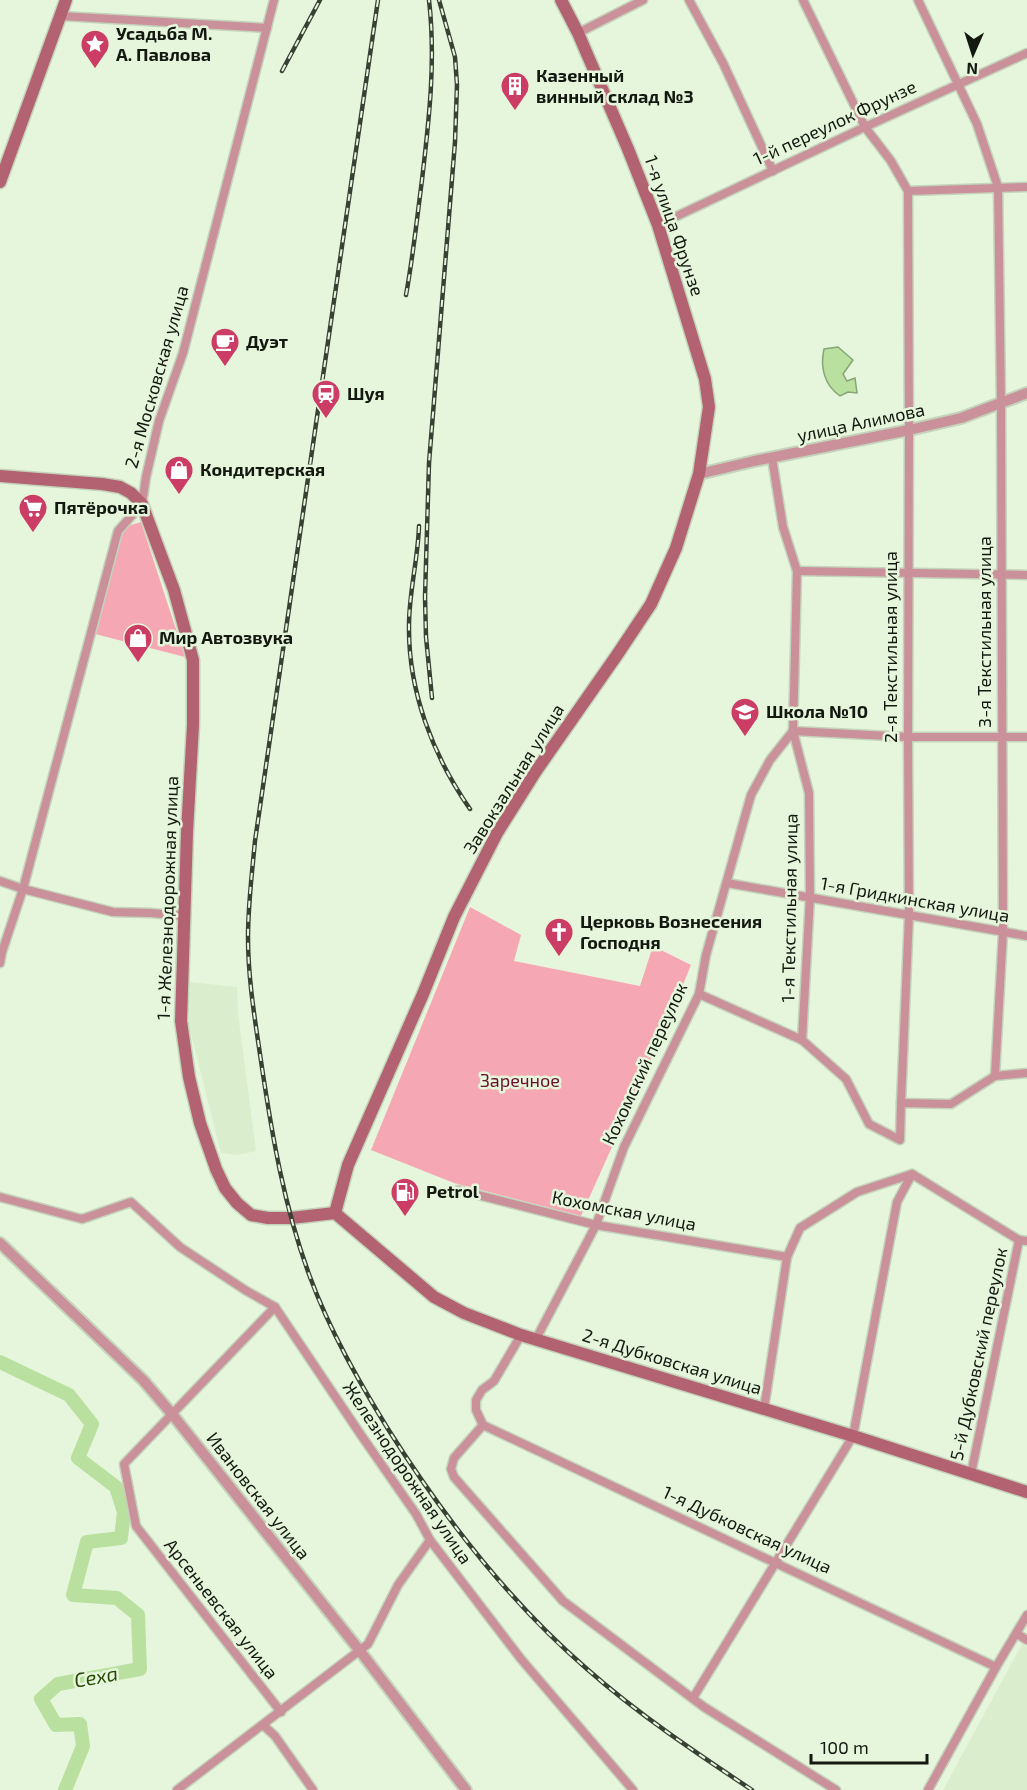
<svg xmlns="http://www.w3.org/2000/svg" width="1027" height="1790" viewBox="0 0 1027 1790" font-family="'Exo 2',sans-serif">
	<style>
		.built { fill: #daeecd }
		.green { fill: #f5a8b4 }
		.water { fill: #b9e09f; stroke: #87a474; stroke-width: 1.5 }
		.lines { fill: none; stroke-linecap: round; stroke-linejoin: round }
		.river { stroke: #b9e09f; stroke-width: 14 }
		.minor-casing { stroke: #c4d3bb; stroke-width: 11 }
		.tertiary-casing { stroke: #c4d3bb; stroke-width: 14 }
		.secondary-casing { stroke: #c4d3bb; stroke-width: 15 }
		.minor { stroke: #ca919a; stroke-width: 8 }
		.tertiary { stroke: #ca919a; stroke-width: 10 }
		.secondary { stroke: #b36271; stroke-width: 12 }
		.rail-casing { stroke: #394135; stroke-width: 4.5 }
		.rail { stroke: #e6f6dc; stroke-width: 2; stroke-dasharray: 7; stroke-linecap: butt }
		.labels { text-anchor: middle; stroke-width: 5; stroke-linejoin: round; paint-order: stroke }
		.poi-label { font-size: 18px; font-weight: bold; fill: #131910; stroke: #e6f6dc; text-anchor: start }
		.street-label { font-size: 18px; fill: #131910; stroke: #e6f6dc }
		.park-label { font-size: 18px; fill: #6c0f2d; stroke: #e6f6dc }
		.water-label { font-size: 20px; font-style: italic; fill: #284a05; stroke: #e6f6dc }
	</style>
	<rect width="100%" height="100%" fill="#e6f6dc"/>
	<!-- built -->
	<g class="built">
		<polygon points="190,982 237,987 238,1013 256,1151 238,1155 221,1153 189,1026"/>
		<polygon points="1022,1644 1027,1647 1027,1790 943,1790"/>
	</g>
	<!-- green -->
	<g class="green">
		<polygon points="141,522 185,657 95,634 124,527"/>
		<polygon points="470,907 521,935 514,961 640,986 653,946 691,965 667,1024 581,1216 454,1183 371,1150"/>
	</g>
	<!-- water -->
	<path class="water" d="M 838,347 L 853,360 L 843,374 L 847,381 L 855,378 L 857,393 L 848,392 L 840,396 C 824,385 820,367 824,349 Z"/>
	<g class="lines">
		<!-- river -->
		<polyline class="river" points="0,1362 69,1395 92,1424 78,1458 116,1487 124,1512 121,1538 87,1542 73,1595 117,1598 138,1615 140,1669 58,1684 41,1699 56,1725 80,1724 83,1746 65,1790"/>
		<!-- minor casing -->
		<g class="minor-casing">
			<g id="minor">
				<polyline points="689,0 723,63 773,171"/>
				<polyline points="803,0 865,127 891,161 908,191 909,430 908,737 909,915 901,1103"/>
				<polyline points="918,0 977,124 998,187 1001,403 1003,932 995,1076"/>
				<polyline points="61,16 267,28"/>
				<polyline points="578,33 643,0"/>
				<polyline points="908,191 1027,187"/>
				<polyline points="658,225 865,127 1027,53"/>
				<polyline points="772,458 783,527 797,571 793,731 809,793 810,897 802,1040"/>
				<polyline points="797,571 1027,575"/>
				<polyline points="0,881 23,889 113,912 151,913 185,916"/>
				<polyline points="727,883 1027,936"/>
				<polyline points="0,963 2,952 23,889 118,531 142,504 146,477 159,421 183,353 274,0"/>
				<polyline points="699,994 802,1040 846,1079 869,1124 900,1140 901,1103 951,1104 995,1076 1027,1073"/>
				<polyline points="458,1190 596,1225 787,1257"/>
				<polyline points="0,1197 82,1219 131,1202 180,1247 245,1290 275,1307 361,1435 416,1514 430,1540 521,1659 633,1790"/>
				<polyline points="275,1307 124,1464 136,1526 281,1712"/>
				<polyline points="536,1339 596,1225 624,1147 699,994 706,955 751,795 770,760 793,731 908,737 1027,737"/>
				<polyline points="764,1409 787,1257 800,1228 857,1192 912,1174 1019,1240 1027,1241"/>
				<polyline points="483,1425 996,1667"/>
				<polyline points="483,1425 454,1458 451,1469 454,1477 563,1601 704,1707 836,1790"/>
				<polyline points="483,1425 476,1410 476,1400 482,1390 494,1381 521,1335"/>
				<polyline points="971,1474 1019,1240"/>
				<polyline points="1017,1634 1027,1640"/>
				<polyline points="693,1698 853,1436 897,1202 912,1174"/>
				<polyline points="263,1725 275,1736 313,1790"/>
				<polyline points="177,1790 368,1644 398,1585 430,1540"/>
				<polyline points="928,1790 996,1667 1027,1615"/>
			</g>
		</g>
		<!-- tertiary casing -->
		<g class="tertiary-casing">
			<g id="tertiary">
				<polyline points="699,474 754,461 909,430 961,418 1027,393"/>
				<polyline points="0,1243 143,1380 172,1414 360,1651 466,1790"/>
			</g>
		</g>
		<!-- secondary casing -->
		<g class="secondary-casing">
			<g id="secondary">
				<polyline points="0,182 66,0"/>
				<polyline points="0,476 102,484 120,487 131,493 142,504 174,590 193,660 193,725 187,832 181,1021 189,1077 200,1123 216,1169 225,1188 237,1203 251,1215 268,1218 291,1218 335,1213"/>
				<polyline points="335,1213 348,1165 423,994 454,917 497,833 536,771 617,655 651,604 676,548 699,474 709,407 705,379 658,225 628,149 578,33 561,0"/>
				<polyline points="335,1213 434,1297 464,1313 521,1335 853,1436 1027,1492"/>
			</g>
		</g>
		<!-- minor -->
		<use href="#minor" class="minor"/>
		<!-- tertiary -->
		<use href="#tertiary" class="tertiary"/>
		<!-- secondary -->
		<use href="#secondary" class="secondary"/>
		<!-- rail casing -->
		<g class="rail-casing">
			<g id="rail">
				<path d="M 378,0 L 255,841 C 252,873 248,905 248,937 C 248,979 255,1020 261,1061 C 272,1135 284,1207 310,1277 C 330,1331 358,1380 388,1429 C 443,1516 508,1601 587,1669 C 638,1714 695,1752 752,1790"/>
				<polyline points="282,71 320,0"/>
				<path d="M 406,295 C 413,257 417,218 422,180 C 429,120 436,61 429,0"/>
				<path d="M 419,526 C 418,559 409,592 409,625 C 408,691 433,756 470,809"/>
				<polyline points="432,698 426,637 425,597 429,463 455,142 457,85 455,57 439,0"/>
			</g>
		</g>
		<!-- rail -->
		<use href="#rail" class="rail"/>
	</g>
	<!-- icons -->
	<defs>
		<g id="sight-pin" transform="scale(1.5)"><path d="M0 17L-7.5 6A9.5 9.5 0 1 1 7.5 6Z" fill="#cc3d65" stroke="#e6f6dc"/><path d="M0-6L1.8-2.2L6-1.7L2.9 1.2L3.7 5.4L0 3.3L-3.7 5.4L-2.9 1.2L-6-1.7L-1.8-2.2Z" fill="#fff"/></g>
		<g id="building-pin" transform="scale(1.5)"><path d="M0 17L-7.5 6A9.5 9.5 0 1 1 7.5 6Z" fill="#cc3d65" stroke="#e6f6dc"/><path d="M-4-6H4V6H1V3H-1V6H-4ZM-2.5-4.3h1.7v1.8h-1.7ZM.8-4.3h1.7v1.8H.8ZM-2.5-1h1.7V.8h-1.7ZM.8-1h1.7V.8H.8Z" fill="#fff"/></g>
		<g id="cafe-pin" transform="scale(1.5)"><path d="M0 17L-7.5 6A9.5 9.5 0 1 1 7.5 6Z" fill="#cc3d65" stroke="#e6f6dc"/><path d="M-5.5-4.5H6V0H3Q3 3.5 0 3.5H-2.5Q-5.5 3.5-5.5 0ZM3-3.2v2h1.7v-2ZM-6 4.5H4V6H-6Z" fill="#fff"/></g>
		<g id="station-pin" transform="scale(1.5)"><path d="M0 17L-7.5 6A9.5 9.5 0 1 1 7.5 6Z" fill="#cc3d65" stroke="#e6f6dc"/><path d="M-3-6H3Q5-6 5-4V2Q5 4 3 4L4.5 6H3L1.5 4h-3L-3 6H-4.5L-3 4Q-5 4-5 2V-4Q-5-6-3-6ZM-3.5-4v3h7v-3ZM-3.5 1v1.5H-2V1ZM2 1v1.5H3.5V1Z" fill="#fff"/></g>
		<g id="shop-pin" transform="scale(1.5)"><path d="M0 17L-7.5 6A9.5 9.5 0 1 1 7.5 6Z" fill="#cc3d65" stroke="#e6f6dc"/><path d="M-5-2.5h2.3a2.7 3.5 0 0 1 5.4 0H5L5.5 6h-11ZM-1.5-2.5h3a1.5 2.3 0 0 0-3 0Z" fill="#fff"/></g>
		<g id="supermarket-pin" transform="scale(1.5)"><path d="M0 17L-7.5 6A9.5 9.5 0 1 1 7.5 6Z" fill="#cc3d65" stroke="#e6f6dc"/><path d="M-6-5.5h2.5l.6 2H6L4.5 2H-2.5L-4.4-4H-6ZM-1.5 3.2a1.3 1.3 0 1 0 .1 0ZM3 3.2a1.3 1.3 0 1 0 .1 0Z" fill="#fff"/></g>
		<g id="school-pin" transform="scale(1.5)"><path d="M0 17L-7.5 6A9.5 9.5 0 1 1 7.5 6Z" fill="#cc3d65" stroke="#e6f6dc"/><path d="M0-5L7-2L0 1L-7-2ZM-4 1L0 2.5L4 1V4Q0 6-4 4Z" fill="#fff"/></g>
		<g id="church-pin" transform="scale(1.5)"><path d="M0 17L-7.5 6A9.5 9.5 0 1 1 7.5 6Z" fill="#cc3d65" stroke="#e6f6dc"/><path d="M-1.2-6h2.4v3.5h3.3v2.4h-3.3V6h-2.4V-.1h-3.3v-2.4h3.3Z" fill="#fff"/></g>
		<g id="fuel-pin" transform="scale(1.5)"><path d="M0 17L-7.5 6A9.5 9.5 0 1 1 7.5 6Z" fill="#cc3d65" stroke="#e6f6dc"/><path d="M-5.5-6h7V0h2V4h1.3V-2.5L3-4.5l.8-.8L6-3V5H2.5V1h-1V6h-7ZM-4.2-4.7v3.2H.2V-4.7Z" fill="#fff"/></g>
	</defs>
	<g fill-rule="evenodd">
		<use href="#sight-pin" x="95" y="44"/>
		<use href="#building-pin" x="515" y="86"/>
		<use href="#cafe-pin" x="225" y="342"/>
		<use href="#station-pin" x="326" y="394"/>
		<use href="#shop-pin" x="179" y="470"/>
		<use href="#supermarket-pin" x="33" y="508"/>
		<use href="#shop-pin" x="138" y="638"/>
		<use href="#school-pin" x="745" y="712"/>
		<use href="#church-pin" x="559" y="932"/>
		<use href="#fuel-pin" x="405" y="1192"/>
	</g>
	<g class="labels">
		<!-- poi labels -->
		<g class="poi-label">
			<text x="116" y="40">Усадьба М.<tspan x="116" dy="21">А. Павлова</tspan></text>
			<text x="536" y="82">Казенный<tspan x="536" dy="21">винный склад №3</tspan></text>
			<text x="246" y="348">Дуэт</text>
			<text x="347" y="400">Шуя</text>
			<text x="200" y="476">Кондитерская</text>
			<text x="54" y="514">Пятёрочка</text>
			<text x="159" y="644">Мир Автозвука</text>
			<text x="766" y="718">Школа №10</text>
			<text x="580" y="928">Церковь Вознесения<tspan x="580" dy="21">Господня</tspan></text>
			<text x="426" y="1198">Petrol</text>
		</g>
		<!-- street labels -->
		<g class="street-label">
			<text transform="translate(835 123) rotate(-25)" y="6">1-й переулок Фрунзе</text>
			<text transform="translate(674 226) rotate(71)" y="6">1-я улица Фрунзе</text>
			<text transform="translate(157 377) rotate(-74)" y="6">2-я Московская улица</text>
			<text transform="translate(861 423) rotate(-12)" y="6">улица Алимова</text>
			<text transform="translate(985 632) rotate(-90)" y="6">3-я Текстильная улица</text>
			<text transform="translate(891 647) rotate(-90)" y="6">2-я Текстильная улица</text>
			<text transform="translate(514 779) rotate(-58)" y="6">Завокзальная улица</text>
			<text transform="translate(168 898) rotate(-88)" y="6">1-я Железнодорожная улица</text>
			<text transform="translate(915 900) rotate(10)" y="6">1-я Гридкинская улица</text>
			<text transform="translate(790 908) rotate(-89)" y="6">1-я Текстильная улица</text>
			<text transform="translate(645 1064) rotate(-65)" y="6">Кохомский переулок</text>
			<text transform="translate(624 1211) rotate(11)" y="6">Кохомская улица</text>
			<text transform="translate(979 1354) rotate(-78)" y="6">5-й Дубковский переулок</text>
			<text transform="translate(672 1362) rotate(17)" y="6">2-я Дубковская улица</text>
			<text transform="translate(407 1473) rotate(56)" y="6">Железнодорожная улица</text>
			<text transform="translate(258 1496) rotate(52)" y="6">Ивановская улица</text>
			<text transform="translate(747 1530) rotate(25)" y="6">1-я Дубковская улица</text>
			<text transform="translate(221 1609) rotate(52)" y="6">Арсеньевская улица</text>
		</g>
		<!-- park labels -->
		<g class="park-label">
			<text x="520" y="1087">Заречное</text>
		</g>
		<!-- water labels -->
		<g class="water-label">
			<text transform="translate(96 1677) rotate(-10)" y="7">Сеха</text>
		</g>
	</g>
	<!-- north arrow -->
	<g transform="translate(973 54) rotate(183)" stroke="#e6f6dc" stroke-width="4.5" paint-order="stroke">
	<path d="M0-4.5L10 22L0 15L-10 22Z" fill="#131910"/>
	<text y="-9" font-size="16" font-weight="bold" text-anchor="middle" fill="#131910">N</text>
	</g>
	<!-- scale -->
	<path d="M811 1754v9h116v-9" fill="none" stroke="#131910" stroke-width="3"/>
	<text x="820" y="1754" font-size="18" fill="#131910" stroke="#e6f6dc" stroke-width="4.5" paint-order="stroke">100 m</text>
</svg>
